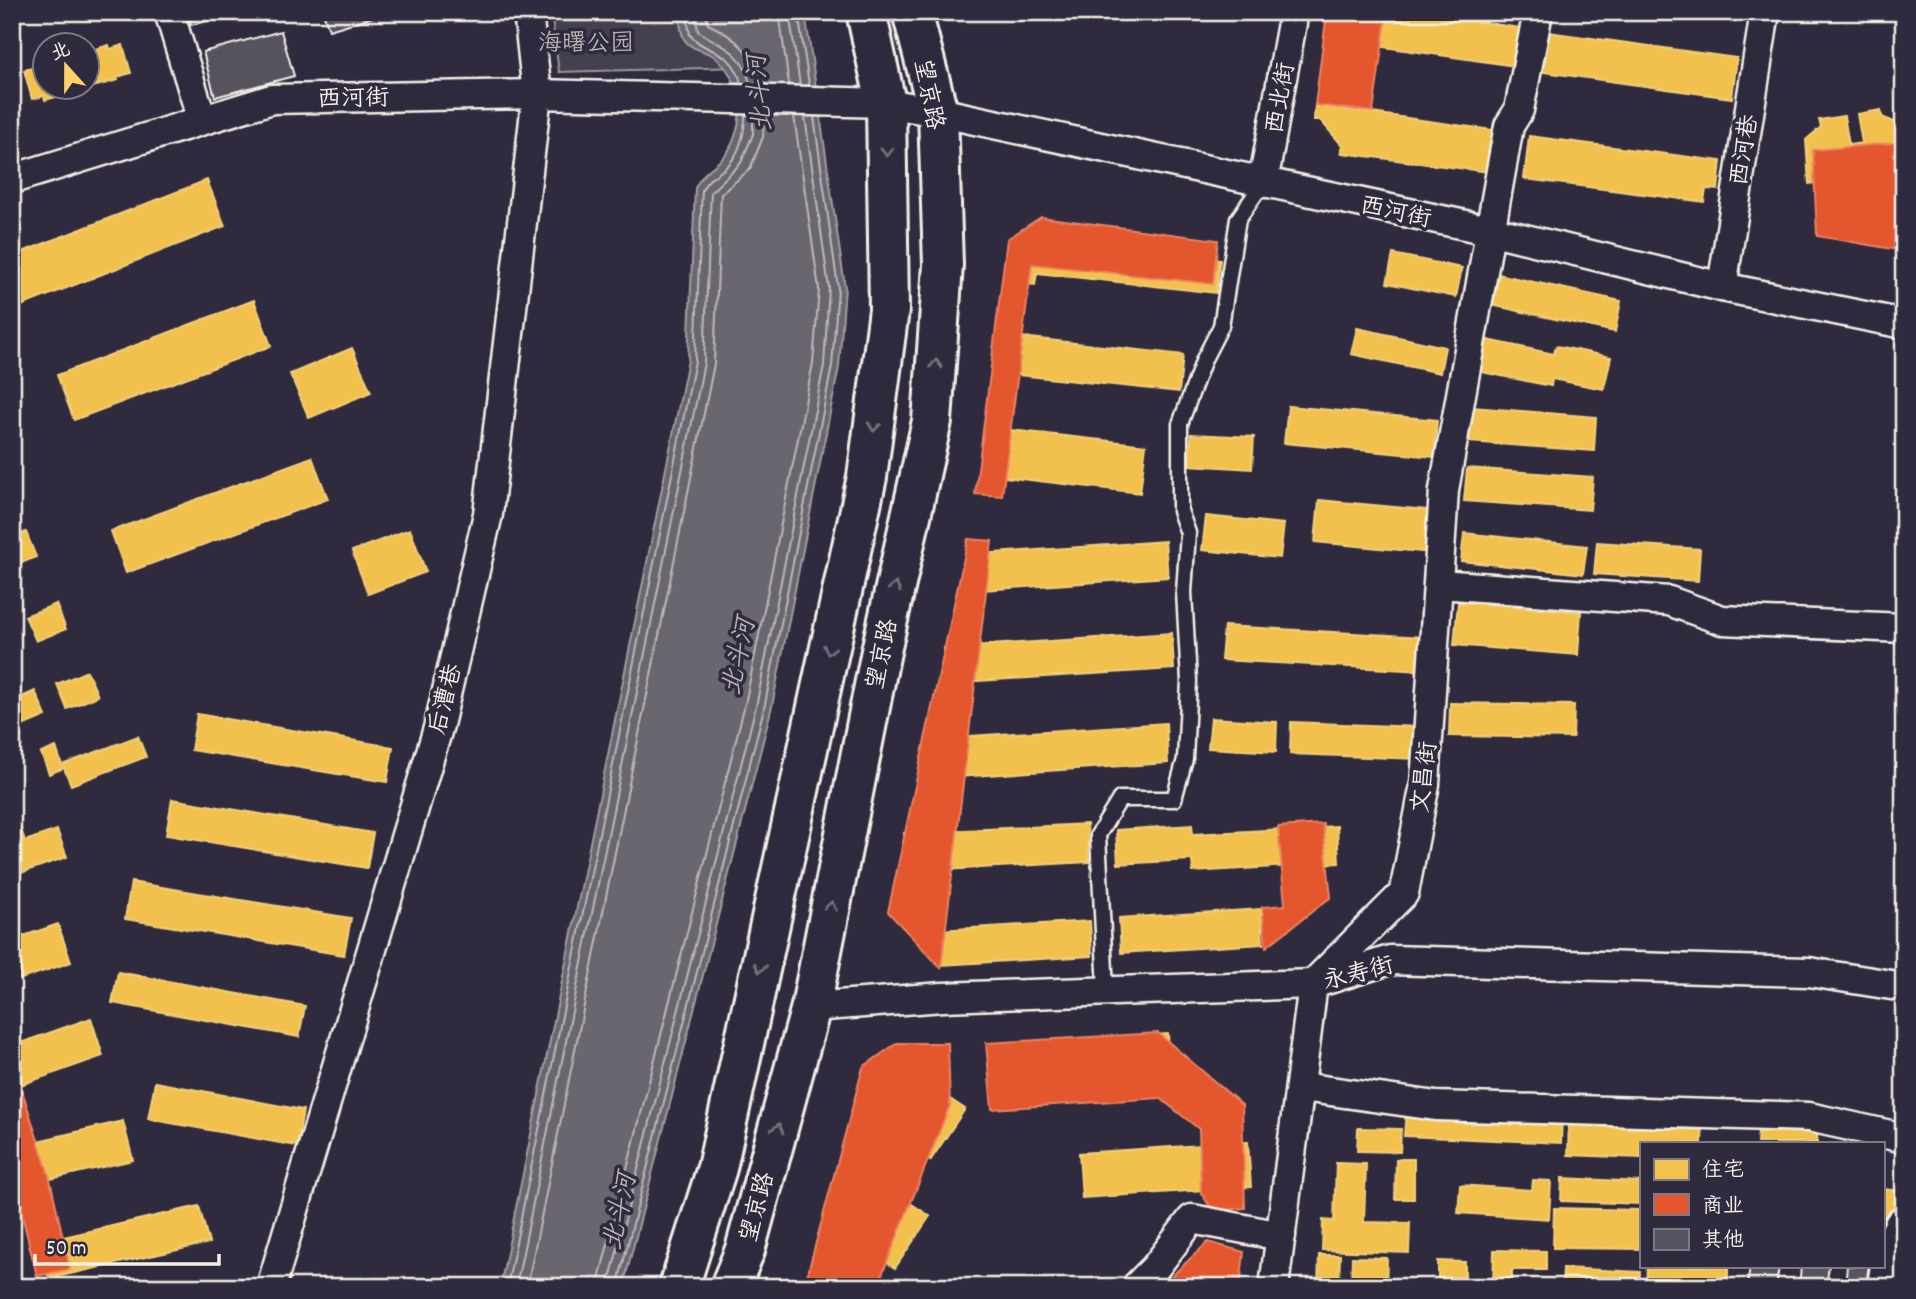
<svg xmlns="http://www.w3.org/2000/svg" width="1916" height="1299" viewBox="0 0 1916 1299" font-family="Dekko,'LXGW WenKai TC',sans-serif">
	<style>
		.green { fill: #454050; stroke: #9c989c; stroke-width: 2 }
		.water { fill: #6a6670; stroke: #a19ea0; stroke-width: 2 }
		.homes { fill: #f2c14e; stroke: #f3cf7c; stroke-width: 2 }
		.shops { fill: #e4572e; stroke: #e98566; stroke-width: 2 }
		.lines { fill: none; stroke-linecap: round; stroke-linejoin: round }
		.shore { stroke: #bdb9b8; stroke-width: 2 }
		.building { fill: #56525f; stroke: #f4f1e8; stroke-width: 2 }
		.lane-casing { stroke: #f4f1e8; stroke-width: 19 }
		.street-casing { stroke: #f4f1e8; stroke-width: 33 }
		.secondary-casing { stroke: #f4f1e8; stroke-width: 44 }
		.lane { stroke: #2f2a3d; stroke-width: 14 }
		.street { stroke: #2f2a3d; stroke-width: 28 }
		.secondary { stroke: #2f2a3d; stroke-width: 38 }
		.oneway { stroke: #747079 }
		.labels { text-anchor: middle; stroke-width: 7; stroke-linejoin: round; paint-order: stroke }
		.park-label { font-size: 24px; fill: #b7b3b3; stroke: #2f2a3d }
		.street-label { font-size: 24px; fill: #f4f1e8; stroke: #2f2a3d }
		.water-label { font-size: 26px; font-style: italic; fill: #b6b2b2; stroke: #2f2a3d }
	</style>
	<rect width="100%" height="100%" fill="#2f2a3d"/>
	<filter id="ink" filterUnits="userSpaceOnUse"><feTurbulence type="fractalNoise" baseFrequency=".0143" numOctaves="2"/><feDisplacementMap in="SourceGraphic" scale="14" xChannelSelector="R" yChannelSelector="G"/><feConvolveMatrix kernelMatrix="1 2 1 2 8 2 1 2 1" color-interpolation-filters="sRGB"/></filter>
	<g filter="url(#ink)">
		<!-- green -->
		<polygon class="green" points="551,12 690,12 741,67 559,72"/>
		<!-- water -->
		<path class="water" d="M 679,12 L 805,12 L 845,287 L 839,367 L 772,706 L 623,1287 L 500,1287 L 688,360 L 695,188 C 707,162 726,168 736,133 C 745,107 735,70 712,55 C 703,50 690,49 684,39 C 680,31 680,21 679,12 Z"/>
		<!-- homes -->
		<g class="homes">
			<polygon points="1340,12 1414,12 1521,28 1516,66 1335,40"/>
			<polygon points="1548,32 1737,58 1732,98 1543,72"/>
			<polygon points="109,45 110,49 123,45 131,73 117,77 118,80 45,100 44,96 32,99 24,70 41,66 39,62 46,61 46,88 88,88 88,51"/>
			<polygon points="1315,105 1500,131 1496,173 1341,153 1342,145 1320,120 1314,120"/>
			<polygon points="1881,110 1882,117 1899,124 1904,143 1904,172 1893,173 1895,181 1902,180 1904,219 1825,228 1819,192 1826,192 1825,182 1809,184 1806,140 1821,127 1819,120 1844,116 1849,145 1862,143 1857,114"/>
			<polygon points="1529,136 1721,161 1718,190 1706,189 1704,202 1524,179"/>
			<polygon points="207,180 225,226 21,306 12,283 12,256"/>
			<polygon points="1014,238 1220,260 1216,293 1037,273 1035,285 1010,282"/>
			<polygon points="1393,254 1462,268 1456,297 1387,283"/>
			<polygon points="1498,274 1621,301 1615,332 1491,305"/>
			<polygon points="254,300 271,346 74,420 57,375"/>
			<polygon points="1357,328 1445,347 1440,373 1351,354"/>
			<polygon points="1003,335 1183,355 1179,392 999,373"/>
			<polygon points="1483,339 1554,354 1556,346 1611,357 1604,389 1552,379 1551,386 1476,371"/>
			<polygon points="352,348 371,392 309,418 290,374"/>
			<polygon points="1288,406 1437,420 1434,457 1284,443"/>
			<polygon points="1472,407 1596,417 1594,451 1469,442"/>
			<polygon points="984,427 1146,445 1140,493 979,474"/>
			<polygon points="1191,434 1254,437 1252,469 1189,465"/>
			<polygon points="312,457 328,499 126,573 111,531"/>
			<polygon points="1467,468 1593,477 1590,510 1464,501"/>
			<polygon points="1319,500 1437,511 1432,553 1315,542"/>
			<polygon points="1206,516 1284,524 1280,558 1202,550"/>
			<polygon points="410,529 426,572 368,594 352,551"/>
			<polygon points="26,532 36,557 12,567 12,537"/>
			<polygon points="1464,533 1587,546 1583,574 1461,561"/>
			<polygon points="1165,541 1168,577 968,591 966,555"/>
			<polygon points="1597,542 1700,549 1698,581 1594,574"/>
			<polygon points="1458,602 1581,612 1578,655 1454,645"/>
			<polygon points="56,604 66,629 36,641 25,616"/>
			<polygon points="1224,626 1425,637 1423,671 1221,660"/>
			<polygon points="1172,633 1174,669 946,683 944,648"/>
			<polygon points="87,671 98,696 67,709 57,684"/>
			<polygon points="35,691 46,716 15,729 12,701"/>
			<polygon points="1450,703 1574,705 1573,738 1449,736"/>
			<polygon points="197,714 393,747 387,782 191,750"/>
			<polygon points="1211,718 1277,722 1276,752 1208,748"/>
			<polygon points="1291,722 1420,727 1418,759 1290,754"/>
			<polygon points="1166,723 1168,763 927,779 925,739"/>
			<polygon points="138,736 146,757 71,785 64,768 49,774 41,753 56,747 62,765"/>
			<polygon points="172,799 373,833 367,868 166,835"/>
			<polygon points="1087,824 1089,862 906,872 904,833"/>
			<polygon points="1192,825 1193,834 1337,826 1339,863 1193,872 1192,860 1118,864 1116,830"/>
			<polygon points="21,829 25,841 57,830 67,857 12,876 12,832"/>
			<polygon points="131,882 351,918 344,955 125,919"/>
			<polygon points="1261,909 1263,944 1121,953 1119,918"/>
			<polygon points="1090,921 1092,956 941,965 939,930"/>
			<polygon points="58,924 71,962 12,982 12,940"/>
			<polygon points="118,972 305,1006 299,1037 112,1003"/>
			<polygon points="91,1018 103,1056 12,1088 12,1046"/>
			<polygon points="1168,1034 1171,1079 1002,1090 999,1045"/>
			<polygon points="911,1073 965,1109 930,1161 876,1124"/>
			<polygon points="155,1082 303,1110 297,1146 148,1119"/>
			<polygon points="1406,1110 1562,1117 1561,1143 1404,1136"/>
			<polygon points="1569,1117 1703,1122 1702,1143 1641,1143 1641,1158 1568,1155"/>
			<polygon points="1759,1120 1818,1124 1817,1143 1757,1143"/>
			<polygon points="123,1121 133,1160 16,1187 12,1147"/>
			<polygon points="1358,1128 1401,1129 1400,1152 1357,1151"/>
			<polygon points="1248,1142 1251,1187 1082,1198 1079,1153"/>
			<polygon points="1396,1159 1414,1159 1414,1199 1395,1199"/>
			<polygon points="1336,1163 1366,1164 1364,1222 1410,1223 1409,1253 1322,1250 1323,1220 1334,1221"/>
			<polygon points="1562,1178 1641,1182 1641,1204 1561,1201"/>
			<polygon points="875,1180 930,1216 895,1268 840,1232"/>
			<polygon points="1533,1180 1551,1181 1549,1219 1458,1213 1460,1185 1532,1190"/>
			<polygon points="1883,1189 1901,1191 1895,1228 1883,1226"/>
			<polygon points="199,1206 209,1243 52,1278 36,1267 29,1245"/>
			<polygon points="1554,1208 1641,1210 1641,1249 1553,1248"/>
			<polygon points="1494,1250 1546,1251 1546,1270 1512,1270 1512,1287 1493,1287"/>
			<polygon points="1319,1255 1340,1255 1339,1287 1318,1287"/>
			<polygon points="1352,1257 1387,1258 1386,1287 1351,1287"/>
			<polygon points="1438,1261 1465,1262 1465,1287 1438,1287"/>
			<polygon points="1647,1266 1728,1266 1728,1285 1699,1287 1698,1278 1672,1278 1672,1287 1646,1287"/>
			<polygon points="1203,1267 1218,1287 1180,1287"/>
			<polygon points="1563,1268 1640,1272 1639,1287 1562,1287"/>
		</g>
		<!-- shops -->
		<g class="shops">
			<polygon points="1327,12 1387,12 1373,112 1315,105"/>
			<polygon points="1904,142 1904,251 1817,236 1813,150"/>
			<polygon points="1041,217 1218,240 1213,284 1032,264 1002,496 975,494 1007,239"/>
			<polygon points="968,539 992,541 941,968 888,912"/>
			<polygon points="1323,824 1331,897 1266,947 1262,907 1285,905 1278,827"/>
			<polygon points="1158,1033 1242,1105 1245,1208 1213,1211 1201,1193 1199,1129 1160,1098 992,1109 986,1043"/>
			<polygon points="897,1043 948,1043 950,1105 877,1287 804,1287 863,1067"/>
			<polygon points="12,1059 49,1175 70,1269 37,1276 12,1174"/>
			<polygon points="1208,1242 1244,1252 1240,1287 1160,1287"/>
		</g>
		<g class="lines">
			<!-- shore -->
			<g class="shore">
				<path d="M 686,12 L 690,35 C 708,56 732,47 741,83"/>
				<path d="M 695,12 L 698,31 C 723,48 742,49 750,84"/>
				<path d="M 705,12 L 708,24 C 736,37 753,53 761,84"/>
				<polyline points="779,12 789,85"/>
				<polyline points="789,12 800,85"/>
				<polyline points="798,12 809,85"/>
				<path d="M 507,1287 L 695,361 L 702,190 C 708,177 717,176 726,167 C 740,155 745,132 745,115"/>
				<polyline points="516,1287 704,363 711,192 741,163 753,134 753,115"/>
				<polyline points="527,1287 714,364 721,194 750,169 763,137 764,116"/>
				<polyline points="597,1287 746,700 813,363 819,289 794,116"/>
				<polyline points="608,1287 757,702 824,365 829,288 805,117"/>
				<polyline points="617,1287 765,704 832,366 838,288 814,117"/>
			</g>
		</g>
		<!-- building -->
		<g class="building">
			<polygon points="188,12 243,12 191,25"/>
			<polygon points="323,12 390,12 329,30"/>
			<polygon points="281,31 294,76 215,97 203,52"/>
			<polygon points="1750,1266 1779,1266 1776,1287 1747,1287"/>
			<polygon points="1801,1266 1829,1266 1826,1287 1799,1287"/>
			<polygon points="1847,1266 1875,1266 1873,1287 1845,1287"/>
		</g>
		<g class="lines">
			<!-- lane casing -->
			<g class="lane-casing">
				<polyline id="lane" points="1106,990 1098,835 1120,799 1174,799 1185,759 1189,681 1184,592 1188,533 1180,511 1180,424 1204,359 1221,326 1238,219 1263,183"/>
			</g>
			<!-- street casing -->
			<g class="street-casing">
				<g id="street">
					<polyline points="169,12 202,120"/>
					<polyline points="12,179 272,99 537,94 886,103 938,112 1493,231 1722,287 1904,324"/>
					<polyline points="1263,183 1294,12"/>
					<polyline points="1722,287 1765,12"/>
					<polyline points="1439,584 1669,601 1722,620 1904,628"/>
					<polyline points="811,1007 943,997 1313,984 1390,960 1809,972 1904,987"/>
					<polyline points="1302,1087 1436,1106 1809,1117 1904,1138"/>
					<polyline points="271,1287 439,725 488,514 537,94 528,12"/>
					<polyline points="1136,1287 1155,1268 1192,1219 1281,1236"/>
					<polyline points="1274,1287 1313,984 1404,893 1425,784 1444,490 1509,126 1519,110 1538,12"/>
				</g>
			</g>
			<!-- secondary casing -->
			<g class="secondary-casing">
				<g id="secondary">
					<polyline points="679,1287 717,1168 867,477 889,310 886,103 866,12"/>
					<polyline points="730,1287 745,1250 811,1007 880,656 932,421 943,265 938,112 912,12"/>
					<polyline points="1887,1287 1892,1251 1904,1226"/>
				</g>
			</g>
			<!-- lane -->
			<use href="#lane" class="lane"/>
			<!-- street -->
			<use href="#street" class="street"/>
			<!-- secondary -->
			<use href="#secondary" class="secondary"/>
		</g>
		<!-- one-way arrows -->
		<defs><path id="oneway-chevron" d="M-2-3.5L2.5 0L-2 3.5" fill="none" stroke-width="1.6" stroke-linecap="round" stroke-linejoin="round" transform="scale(1.75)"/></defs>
		<g class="oneway">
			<use href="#oneway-chevron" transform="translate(887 152) rotate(89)"/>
			<use href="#oneway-chevron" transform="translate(936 364) rotate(-86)"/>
			<use href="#oneway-chevron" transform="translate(874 427) rotate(97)"/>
			<use href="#oneway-chevron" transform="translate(895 587) rotate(-77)"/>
			<use href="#oneway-chevron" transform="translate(829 650) rotate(102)"/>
			<use href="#oneway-chevron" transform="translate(831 906) rotate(-79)"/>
			<use href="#oneway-chevron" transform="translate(760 968) rotate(102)"/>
			<use href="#oneway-chevron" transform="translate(778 1128) rotate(-75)"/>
		</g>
	</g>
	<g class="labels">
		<!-- park labels -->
		<g class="park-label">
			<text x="586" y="50">海曙公园</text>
		</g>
		<!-- street labels -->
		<g class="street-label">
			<text transform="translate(930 94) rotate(79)" y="8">望京路</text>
			<text transform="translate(353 97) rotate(-1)" y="8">西河街</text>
			<text transform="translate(1279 98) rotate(-80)" y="8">西北街</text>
			<text transform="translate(1743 150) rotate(-81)" y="8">西河巷</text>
			<text transform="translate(1396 211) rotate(12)" y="8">西河街</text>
			<text transform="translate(881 654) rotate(-78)" y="8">望京路</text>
			<text transform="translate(444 699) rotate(-76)" y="8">后漕巷</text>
			<text transform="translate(1423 777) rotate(-83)" y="8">文昌街</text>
			<text transform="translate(1358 972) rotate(-14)" y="8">永寿街</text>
			<text transform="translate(756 1207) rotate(-75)" y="8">望京路</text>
		</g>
		<!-- water labels -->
		<g class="water-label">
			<text transform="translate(758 93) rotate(-95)" y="9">北斗河</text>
			<text transform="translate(737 656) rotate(-78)" y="9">北斗河</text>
			<text transform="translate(618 1211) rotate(-78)" y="9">北斗河</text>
		</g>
	</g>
	<!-- margin -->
	<rect width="1916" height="1299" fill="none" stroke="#2f2a3d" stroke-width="42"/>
	<rect x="21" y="21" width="1874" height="1257" fill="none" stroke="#f4f1e8" stroke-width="2.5" filter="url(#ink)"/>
	<!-- legend -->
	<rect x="1640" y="1142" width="245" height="126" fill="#2f2a3d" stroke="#7e7a81" stroke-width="2"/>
	<rect x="1654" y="1159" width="35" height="21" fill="#f2c14e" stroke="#7e7a81" stroke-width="2"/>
	<text x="1702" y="1176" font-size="21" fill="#f4f1e8">住宅</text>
	<rect x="1654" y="1194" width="35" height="21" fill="#e4572e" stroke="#7e7a81" stroke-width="2"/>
	<text x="1702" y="1212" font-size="21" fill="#f4f1e8">商业</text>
	<rect x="1654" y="1229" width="35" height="21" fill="#56525f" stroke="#7e7a81" stroke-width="2"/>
	<text x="1702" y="1246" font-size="21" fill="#f4f1e8">其他</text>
	<!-- north arrow -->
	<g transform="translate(66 66) rotate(339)"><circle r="33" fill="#2f2a3d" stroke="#7e7a81" stroke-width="2"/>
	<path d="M0-5L12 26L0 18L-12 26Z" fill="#ffd166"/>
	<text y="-10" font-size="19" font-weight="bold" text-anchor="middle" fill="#f4f1e8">北</text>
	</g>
	<!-- scale -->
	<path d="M35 1254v10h184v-10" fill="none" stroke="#f4f1e8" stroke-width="3.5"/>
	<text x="46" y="1254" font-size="21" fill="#f4f1e8" stroke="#2f2a3d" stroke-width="5" paint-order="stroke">50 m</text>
</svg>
